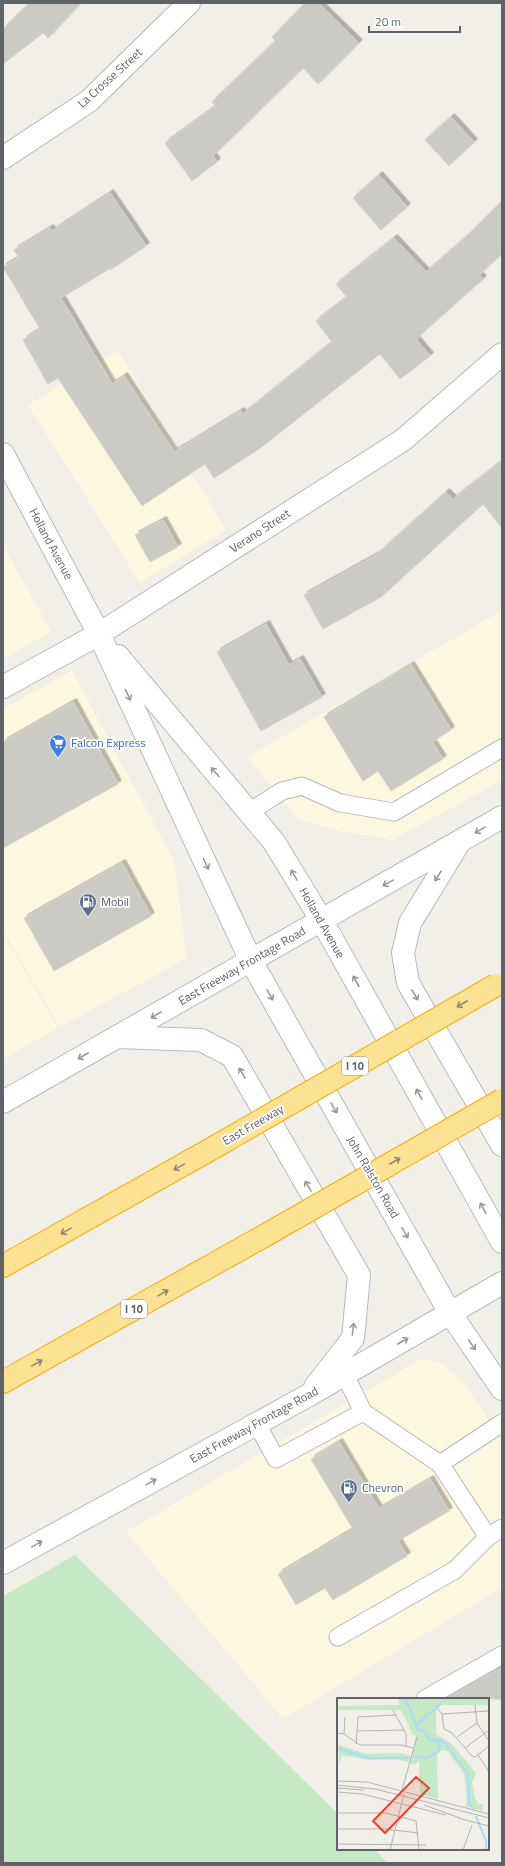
<svg xmlns="http://www.w3.org/2000/svg" width="505" height="1866" viewBox="0 0 505 1866" font-family="'Titillium Web',sans-serif">
	<style>
		.commercial { fill: #fef7e0 }
		.green { fill: #c5e8c5 }
		.building { fill: #cccac5; stroke: #d6d1c6; filter: url(#shadow) }
		.lines { fill: none; stroke-linecap: round; stroke-linejoin: round }
		.lane-casing { stroke: #b5b8bc; stroke-width: 19 }
		.street-casing { stroke: #b5b8bc; stroke-width: 24 }
		.secondary-casing { stroke: #b6babf; stroke-width: 24 }
		.highway-casing { stroke: #f9ab00; stroke-width: 24 }
		.lane { stroke: #fff; stroke-width: 17 }
		.street { stroke: #fff; stroke-width: 22 }
		.secondary { stroke: #fff; stroke-width: 22 }
		.highway { stroke: #fde293; stroke-width: 22 }
		.highway-bridge-casing { stroke: #f9ab00; stroke-width: 24; stroke-linecap: butt }
		.highway-bridge { stroke: #fde293; stroke-width: 22 }
		.oneway { stroke: #979a9d }
		.oneway2 { stroke: #8e8975 }
		.labels { text-anchor: middle; stroke-width: 3.5; stroke-linejoin: round; paint-order: stroke }
		.shield { fill: #fff; stroke: #8f9295; stroke-width: 1 }
		.shield-label { font-size: 11px; font-weight: bold; fill: #5f6368 }
		.street-label { font-size: 12px; fill: #5f6368; stroke: #fff }
		.shop-label { font-size: 12px; fill: #366cbe; stroke: #fff; text-anchor: start }
		.service-label { font-size: 12px; fill: #4e5e75; stroke: #fff; text-anchor: start }
		.inset-river { fill: none; stroke: #aadaff; stroke-width: 2 }
		.inset-road { fill: none; stroke: #b3b3b1; stroke-width: 1 }
		.view { fill: #ea4335; fill-opacity: 0.15; stroke: #ea4335; stroke-width: 2 }
		.inset-edge { fill: none; stroke: #5f6368; stroke-width: 2 }
	</style>
	<defs>
		<filter id="shadow"><feDropShadow dx="3.5" dy="-3.5" stdDeviation="0" flood-color="#0004"/></filter>
	</defs>
	<rect width="100%" height="100%" fill="#f1efe8"/>
	<!-- commercial -->
	<g class="commercial">
		<polygon points="118,351 226,530 140,583 28,405"/>
		<polygon points="3,545 51,632 3,659"/>
		<polygon points="502,611 502,780 393,840 340,831 299,820 247,757"/>
		<polygon points="72,671 174,861 187,958 60,1027 3,930 3,709"/>
		<polygon points="3,934 58,1028 3,1059"/>
		<polygon points="423,1358 443,1364 461,1380 502,1438 502,1588 283,1719 126,1532"/>
	</g>
	<!-- green -->
	<polygon class="green" points="75,1555 338,1814 338,1849 374,1849 388,1863 3,1863 3,1596"/>
	<!-- building -->
	<g class="building">
		<polygon points="29,3 81,3 48,38 43,33 3,64 3,29"/>
		<polygon points="305,3 318,3 359,43 318,84 303,68 213,156 217,162 192,181 165,143 216,106 212,102 275,41 272,37"/>
		<polygon points="451,117 474,142 449,166 425,140"/>
		<polygon points="379,175 407,207 381,230 353,198"/>
		<polygon points="110,193 146,246 110,270 109,269 61,298 112,384 124,376 174,452 241,411 243,414 332,342 316,321 347,297 336,284 394,238 426,272 467,236 502,201 502,254 479,275 483,279 416,339 430,356 400,379 380,354 259,449 214,478 205,464 142,506 58,378 48,384 23,340 40,329 3,267 19,258 14,250 50,228 52,231"/>
		<polygon points="502,461 502,528 483,504 381,597 323,629 304,595 376,555 446,492 453,499"/>
		<polygon points="163,520 178,547 150,562 135,535"/>
		<polygon points="266,624 289,665 300,659 322,697 261,731 217,652"/>
		<polygon points="411,665 451,730 432,742 443,759 391,791 378,771 363,781 324,717"/>
		<polygon points="73,702 118,784 3,848 3,742"/>
		<polygon points="122,863 151,916 54,971 24,918"/>
		<polygon points="339,1442 379,1509 430,1479 449,1511 398,1541 407,1556 333,1600 325,1588 296,1605 278,1574 353,1529 311,1459"/>
		<polygon points="502,1667 502,1699 445,1699"/>
	</g>
	<g class="lines">
		<!-- lane casing -->
		<g class="lane-casing">
			<g id="lane">
				<polyline points="249,812 282,791 302,786 340,803 394,812 502,748"/>
				<polyline points="363,1412 440,1464"/>
				<polyline points="502,1423 440,1464 488,1537 502,1528"/>
				<polyline points="257,1424 276,1459 363,1412 340,1364"/>
				<polyline points="338,1637 455,1570 488,1537"/>
				<polyline points="425,1699 502,1655"/>
			</g>
		</g>
		<!-- street casing -->
		<g class="street-casing">
			<g id="street">
				<polyline points="3,158 89,101 189,3"/>
				<polyline points="3,687 99,634 403,440 502,354"/>
			</g>
		</g>
		<!-- secondary casing -->
		<g class="secondary-casing">
			<g id="secondary">
				<polyline points="3,454 99,634 251,961 450,1313 502,1389"/>
				<polyline points="118,656 274,842 322,921 502,1242"/>
				<polyline points="457,846 410,923 403,953 408,983 502,1145"/>
				<polyline points="117,1037 201,1040 232,1056 359,1275 353,1338 315,1387"/>
				<polyline points="3,1102 502,817"/>
				<polyline points="3,1563 309,1395 502,1283"/>
			</g>
		</g>
		<!-- highway casing -->
		<g class="highway-casing">
			<g id="highway">
				<polyline points="3,1266 213,1148"/>
				<polyline points="3,1382 264,1236"/>
			</g>
		</g>
		<!-- lane -->
		<use href="#lane" class="lane"/>
		<!-- street -->
		<use href="#street" class="street"/>
		<!-- secondary -->
		<use href="#secondary" class="secondary"/>
		<!-- highway -->
		<use href="#highway" class="highway"/>
		<!-- highway-bridge casing -->
		<g class="highway-bridge-casing">
			<g id="highway-bridge">
				<polyline points="213,1148 496,985"/>
				<polyline points="264,1236 502,1100"/>
			</g>
		</g>
		<!-- highway-bridge -->
		<use href="#highway-bridge" class="highway-bridge"/>
	</g>
	<!-- one-way arrows -->
	<defs><path id="oneway-shaft" d="M-6 0H5M1.5-3L5.5 0L1.5 3" fill="none" stroke-width="1.6" stroke-linecap="round" stroke-linejoin="round"/></defs>
	<g class="oneway">
		<use href="#oneway-shaft" transform="translate(128 695) rotate(65)"/>
		<use href="#oneway-shaft" transform="translate(215 772) rotate(-130)"/>
		<use href="#oneway-shaft" transform="translate(480 830) rotate(149)"/>
		<use href="#oneway-shaft" transform="translate(206 864) rotate(65)"/>
		<use href="#oneway-shaft" transform="translate(294 875) rotate(-121)"/>
		<use href="#oneway-shaft" transform="translate(438 876) rotate(122)"/>
		<use href="#oneway-shaft" transform="translate(388 883) rotate(151)"/>
		<use href="#oneway-shaft" transform="translate(356 981) rotate(-119)"/>
		<use href="#oneway-shaft" transform="translate(270 995) rotate(60)"/>
		<use href="#oneway-shaft" transform="translate(415 995) rotate(60)"/>
		<use href="#oneway-shaft" transform="translate(156 1015) rotate(150)"/>
		<use href="#oneway-shaft" transform="translate(83 1056) rotate(150)"/>
		<use href="#oneway-shaft" transform="translate(242 1073) rotate(-120)"/>
		<use href="#oneway-shaft" transform="translate(419 1094) rotate(-119)"/>
		<use href="#oneway-shaft" transform="translate(334 1108) rotate(60)"/>
		<use href="#oneway-shaft" transform="translate(308 1186) rotate(-120)"/>
		<use href="#oneway-shaft" transform="translate(483 1208) rotate(-119)"/>
		<use href="#oneway-shaft" transform="translate(405 1233) rotate(60)"/>
		<use href="#oneway-shaft" transform="translate(353 1329) rotate(-84)"/>
		<use href="#oneway-shaft" transform="translate(403 1341) rotate(-30)"/>
		<use href="#oneway-shaft" transform="translate(472 1345) rotate(56)"/>
		<use href="#oneway-shaft" transform="translate(151 1482) rotate(-29)"/>
		<use href="#oneway-shaft" transform="translate(37 1544) rotate(-29)"/>
	</g>
	<g class="oneway2">
		<use href="#oneway-shaft" transform="translate(462 1004) rotate(150)"/>
		<use href="#oneway-shaft" transform="translate(395 1161) rotate(-30)"/>
		<use href="#oneway-shaft" transform="translate(179 1167) rotate(151)"/>
		<use href="#oneway-shaft" transform="translate(66 1231) rotate(151)"/>
		<use href="#oneway-shaft" transform="translate(163 1293) rotate(-29)"/>
		<use href="#oneway-shaft" transform="translate(37 1363) rotate(-29)"/>
	</g>
	<!-- icons -->
	<defs>
		<g id="supermarket-pin" transform="scale(0.9)"><path d="M0 17L-7.5 6A9.5 9.5 0 1 1 7.5 6Z" fill="#3f7fe0" stroke="#fff"/><path d="M-6-5.5h2.5l.6 2H6L4.5 2H-2.5L-4.4-4H-6ZM-1.5 3.2a1.3 1.3 0 1 0 .1 0ZM3 3.2a1.3 1.3 0 1 0 .1 0Z" fill="#fff"/></g>
		<g id="fuel-pin" transform="scale(0.9)"><path d="M0 17L-7.5 6A9.5 9.5 0 1 1 7.5 6Z" fill="#5c6f8a" stroke="#fff"/><path d="M-5.5-6h7V0h2V4h1.3V-2.5L3-4.5l.8-.8L6-3V5H2.5V1h-1V6h-7ZM-4.2-4.7v3.2H.2V-4.7Z" fill="#fff"/></g>
	</defs>
	<g fill-rule="evenodd">
		<use href="#supermarket-pin" x="58" y="743"/>
		<use href="#fuel-pin" x="88" y="902"/>
		<use href="#fuel-pin" x="349" y="1488"/>
	</g>
	<g class="labels">
		<!-- shield labels -->
		<g class="shield">
			<rect x="342" y="1057" width="26" height="18" rx="3"/>
			<rect x="121" y="1300" width="26" height="18" rx="3"/>
		</g>
		<g class="shield-label">
			<text x="355" y="1070">I 10</text>
			<text x="134" y="1313">I 10</text>
		</g>
		<!-- street labels -->
		<g class="street-label">
			<text transform="translate(110 78) rotate(-42)" y="4">La Crosse Street</text>
			<text transform="translate(260 531) rotate(-33)" y="4">Verano Street</text>
			<text transform="translate(51 544) rotate(62)" y="4">Holland Avenue</text>
			<text transform="translate(322 923) rotate(60)" y="4">Holland Avenue</text>
			<text transform="translate(242 966) rotate(-30)" y="4">East Freeway Frontage Road</text>
			<text transform="translate(253 1125) rotate(-30)" y="4">East Freeway</text>
			<text transform="translate(373 1177) rotate(60)" y="4">John Ralston Road</text>
			<text transform="translate(254 1425) rotate(-29)" y="4">East Freeway Frontage Road</text>
		</g>
		<!-- shop labels -->
		<g class="shop-label">
			<text x="71" y="747">Falcon Express</text>
		</g>
		<!-- service labels -->
		<g class="service-label">
			<text x="101" y="906">Mobil</text>
			<text x="362" y="1492">Chevron</text>
		</g>
	</g>
	<!-- overview -->
	<g transform="translate(337 1698)">
		<rect width="152" height="152" fill="#f1efe8"/>
		<path d="M 61,0 L 152,0 L 152,7 L 104,7 L 99,13 L 99,36 L 114,45 L 139,75 L 135,85 L 138,100 L 141,106 L 146,106 L 146,113 L 128,108 L 130,103 L 127,76 L 111,53 L 105,52 L 100,56 L 101,101 L 83,96 L 82,63 L 77,67 L 73,65 L 79,37 L 76,37 L 64,12 L 0,12 L 0,8 L 63,7 ZM 2,47 L 30,56 L 63,55 L 73,58 L 72,64 L 59,61 L 32,62 L 5,57 L 2,66 Z" fill="#c5e8c5"/>
		<path class="inset-river" d="M 67,0 L 74,13 L 80,31 L 88,34 L 92,41 L 107,44 L 131,76 L 132,104 L 137,111M 79,27 L 104,6M 0,50 L 31,60 L 73,60M 76,59 L 91,60 L 102,52 L 103,43M 139,118 L 149,143 L 149,152"/>
		<path class="inset-road" d="M 138,7 L 140,25 L 152,43M 101,11 L 105,16 L 107,31 L 115,35 L 135,58 L 138,59 L 152,48M 56,12 L 69,36 L 69,48M 105,16 L 152,13M 21,33 L 67,32M 0,35 L 7,36 L 23,47 L 64,47 L 76,50M 7,36 L 8,19M 120,39 L 140,25M 19,46 L 21,19 L 59,17M 128,50 L 152,32M 141,57 L 152,74M 0,83 L 30,84 L 152,116M 0,87 L 38,91 L 152,120M 0,90 L 27,92M 65,92 L 80,39M 0,94 L 25,96 L 109,117M 87,107 L 123,120M 0,115 L 49,115 L 79,123 L 82,152M 121,120 L 152,128M 0,131 L 48,131 L 81,135M 0,146 L 89,147M 53,152 L 67,96M 126,152 L 135,127"/>
		<path class="view" d="M 79,79 L 92,90 L 48,135 L 36,123 Z"/>
		<rect width="152" height="152" class="inset-edge"/>
	</g>
	<!-- border -->
	<rect width="505" height="1866" fill="none" stroke="#5f6368" stroke-width="8"/>
	<!-- scale -->
	<path d="M369 26v6h91v-6" fill="none" stroke="#5f6368" stroke-width="2"/>
	<text x="375" y="26" font-size="12" fill="#5f6368" stroke="#ffffff" stroke-width="3" paint-order="stroke">20 m</text>
</svg>
